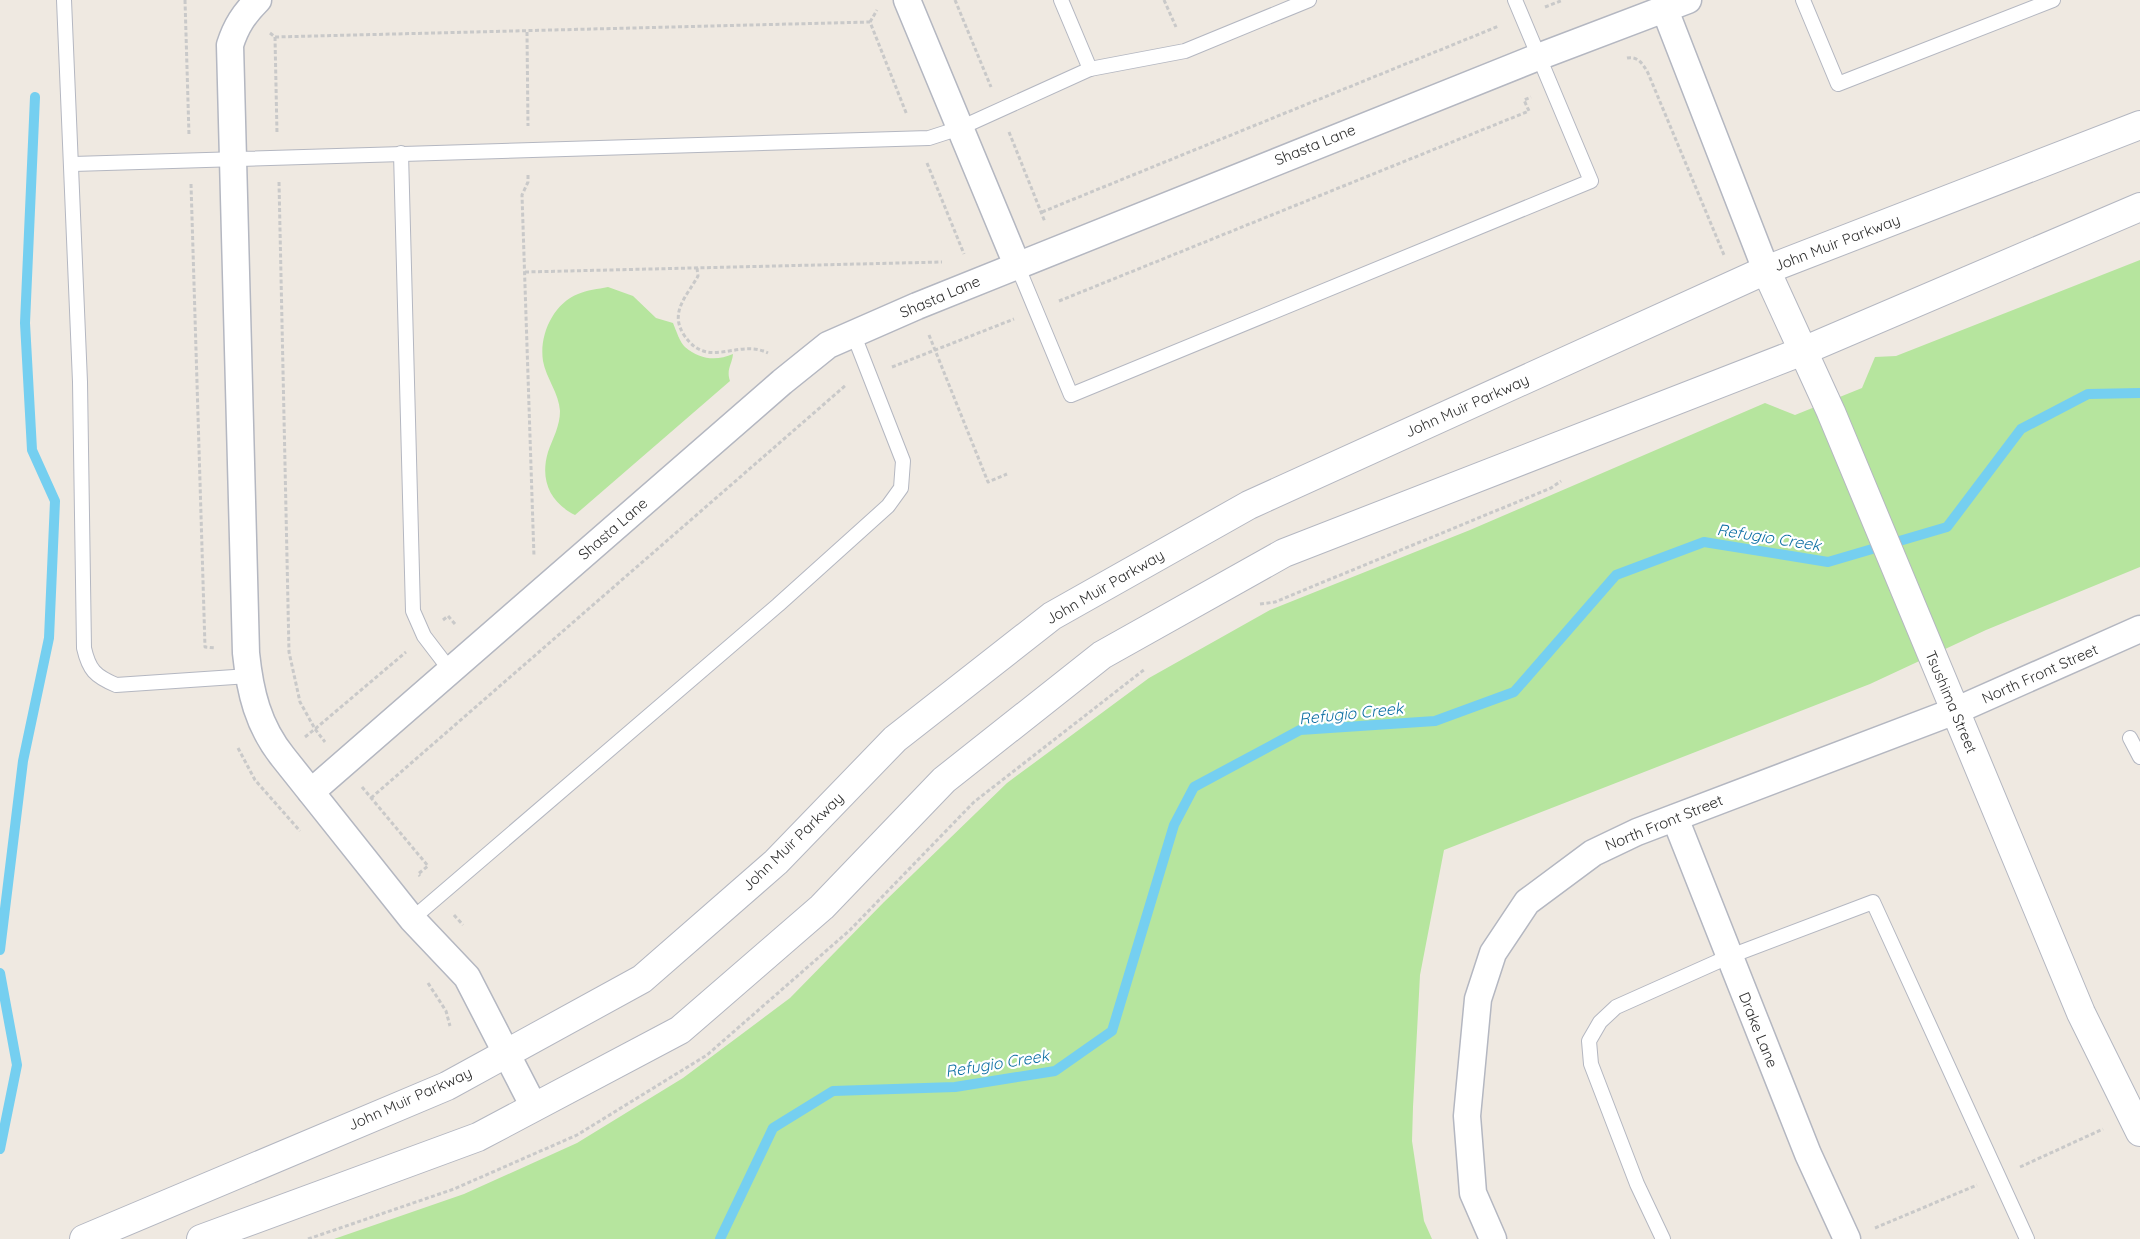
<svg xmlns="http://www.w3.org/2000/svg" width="2140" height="1239" viewBox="0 0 2140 1239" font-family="Quicksand,sans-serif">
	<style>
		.green { fill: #b6e59e }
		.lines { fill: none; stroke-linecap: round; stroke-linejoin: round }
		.stream { stroke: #75cff0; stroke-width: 10 }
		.service-casing { stroke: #b4b7c1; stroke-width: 16 }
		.minor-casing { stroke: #b4b7c1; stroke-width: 29 }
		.tertiary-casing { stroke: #b4b7c1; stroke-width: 30 }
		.secondary-casing { stroke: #b4b7c1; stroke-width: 30 }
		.path { stroke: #c9c9c9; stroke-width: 3; stroke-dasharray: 4 2.5; stroke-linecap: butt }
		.service { stroke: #fff; stroke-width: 14 }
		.minor { stroke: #fff; stroke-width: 26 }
		.tertiary { stroke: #fff; stroke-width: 28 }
		.secondary { stroke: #fff; stroke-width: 28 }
		.labels { text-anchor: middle; stroke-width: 4.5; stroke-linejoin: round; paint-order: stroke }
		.street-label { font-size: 15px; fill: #2e2e2e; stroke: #fff }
		.water-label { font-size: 16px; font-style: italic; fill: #0d6fa3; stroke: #fff }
	</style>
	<rect width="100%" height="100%" fill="#efe9e1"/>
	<!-- green -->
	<g class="green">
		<polygon points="2140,260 2140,567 1986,630 1870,684 1444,850 1420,975 1413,1107 1412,1141 1424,1221 1432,1239 334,1239 464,1194 577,1143 683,1078 790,998 884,902 1007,783 1149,678 1270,610 1470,530 1765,403 1795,415 1862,388 1875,357 1896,356"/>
		<path d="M 608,287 L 633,296 L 656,318 L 673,323 C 676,330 680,343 685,347 C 700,360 717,361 733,354 C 732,365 726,369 730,381 L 575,515 C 549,502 540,479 548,452 C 553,438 560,426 560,411 C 559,393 546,378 543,361 C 539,335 553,304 578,294 C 587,290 598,289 608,287 Z"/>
	</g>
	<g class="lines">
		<!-- stream -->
		<g class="stream">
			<polyline points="0,950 23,761 49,638 55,501 32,450 25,323 35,97"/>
			<polyline points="0,973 17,1065 0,1149"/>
			<polyline points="720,1239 773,1128 833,1091 955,1087 1055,1071 1112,1031 1174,825 1194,787 1300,730 1435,721 1514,692 1616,575 1704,542 1828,562 1947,527 2021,429 2088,394 2140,393"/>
		</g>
		<!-- service casing -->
		<g class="service-casing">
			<g id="service">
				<path d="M 64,0 L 80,382 L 84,648 C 89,670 95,676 116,685 L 249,676"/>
				<polyline points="1061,0 1090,69"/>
				<polyline points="1803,0 1838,84 2053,0"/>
				<polyline points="401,153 413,611 424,636 450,670"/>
				<polyline points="73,164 929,138 960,128 1090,69 1185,51 1309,0"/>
				<polyline points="1017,265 1071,395 1591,181 1515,0"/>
				<polyline points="2130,738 2140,757"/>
				<polyline points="412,919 778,605 888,506 901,488 903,461 853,333"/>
				<polyline points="1663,1239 1637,1184 1591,1064 1589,1041 1600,1022 1616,1007 1728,957 1873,902 2027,1239"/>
			</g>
		</g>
		<!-- minor casing -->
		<g class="minor-casing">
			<g id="minor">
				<path d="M 258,0 C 244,14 236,26 230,45 L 246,653 C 250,692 258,726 283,757 L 412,919 L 467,977 L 534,1107"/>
				<polyline points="907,0 1017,265"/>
				<polyline points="1665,10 1766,270"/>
				<polyline points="311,792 782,382 828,345 917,306 1538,57 1688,0"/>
				<polyline points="1675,818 1808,1154 1847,1239"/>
				<polyline points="1493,1239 1473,1193 1467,1116 1478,999 1493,953 1527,902 1593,853 1637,832 1955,711 2140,629"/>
			</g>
		</g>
		<!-- tertiary casing -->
		<g class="tertiary-casing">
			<polyline id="tertiary" points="1766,270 1831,412 2081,1013 2140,1132"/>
		</g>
		<!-- secondary casing -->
		<g class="secondary-casing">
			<g id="secondary">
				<polyline points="84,1239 447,1086 642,979 776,862 895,739 1052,616 1249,505 1766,270 2140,125"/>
				<polyline points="201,1239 478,1137 680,1030 822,907 944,780 1102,655 1284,553 1803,351 2140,207"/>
			</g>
		</g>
		<!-- path -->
		<g class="path">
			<polyline points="185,0 189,135"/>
			<polyline points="955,0 991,87"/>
			<polyline points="1164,0 1176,27"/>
			<polyline points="1545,7 1563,0"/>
			<polyline points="870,22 877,10"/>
			<polyline points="527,32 528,126"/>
			<polyline points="270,33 275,37 870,22 907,115"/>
			<polyline points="275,37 277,134"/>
			<path d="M 1627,58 C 1638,56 1643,64 1648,73 L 1724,255"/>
			<polyline points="1009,132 1045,222"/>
			<polyline points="927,163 964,254"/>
			<polyline points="528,175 528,182 522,195 534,557"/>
			<polyline points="279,182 289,652 300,702 315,729 406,652"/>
			<polyline points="191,184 205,647 216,648"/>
			<polyline points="1042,212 1499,26"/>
			<path d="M 697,268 L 698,276 C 687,296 669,312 684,335 C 708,371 737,338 768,353"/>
			<polyline points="525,272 942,262"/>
			<polyline points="1059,301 1529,111 1524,100 1531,97"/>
			<polyline points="929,335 988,482 1007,474"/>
			<polyline points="892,367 1014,319"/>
			<polyline points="1260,604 1275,602 1551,488 1561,481"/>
			<polyline points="443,620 448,616 455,624 456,623"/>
			<polyline points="305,737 315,729 325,742"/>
			<polyline points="238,748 255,780 300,831"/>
			<polyline points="362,787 428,866 418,874 420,876"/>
			<polyline points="371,798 846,385"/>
			<polyline points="454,915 463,925"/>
			<polyline points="428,983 446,1011 450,1026"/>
			<polyline points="2020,1167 2103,1129"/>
			<polyline points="1875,1228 1977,1185"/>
			<polyline points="308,1239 454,1189 577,1135 707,1055 850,930 974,802 1145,669"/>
		</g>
		<!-- service -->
		<use href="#service" class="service"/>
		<!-- minor -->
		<use href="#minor" class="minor"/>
		<!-- tertiary -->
		<use href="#tertiary" class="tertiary"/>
		<!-- secondary -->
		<use href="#secondary" class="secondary"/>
	</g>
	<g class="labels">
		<!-- street labels -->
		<g class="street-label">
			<text transform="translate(1315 145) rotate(-22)" y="5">Shasta Lane</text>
			<text transform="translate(1837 243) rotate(-21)" y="5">John Muir Parkway</text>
			<text transform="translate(940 297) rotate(-23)" y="5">Shasta Lane</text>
			<text transform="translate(1467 406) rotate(-24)" y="5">John Muir Parkway</text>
			<text transform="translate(613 529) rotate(-41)" y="5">Shasta Lane</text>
			<text transform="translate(1105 587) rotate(-30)" y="5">John Muir Parkway</text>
			<text transform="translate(2040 674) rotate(-24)" y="5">North Front Street</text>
			<text transform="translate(1951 702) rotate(67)" y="5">Tsushima Street</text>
			<text transform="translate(1664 823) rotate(-22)" y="5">North Front Street</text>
			<text transform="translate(793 842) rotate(-44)" y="5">John Muir Parkway</text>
			<text transform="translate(1758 1030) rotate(68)" y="5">Drake Lane</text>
			<text transform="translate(410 1099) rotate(-24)" y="5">John Muir Parkway</text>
		</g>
		<!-- water labels -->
		<g class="water-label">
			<text transform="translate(1769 537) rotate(9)" y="6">Refugio Creek</text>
			<text transform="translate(1351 713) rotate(-6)" y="6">Refugio Creek</text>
			<text transform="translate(997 1063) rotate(-9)" y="6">Refugio Creek</text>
		</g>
	</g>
</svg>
